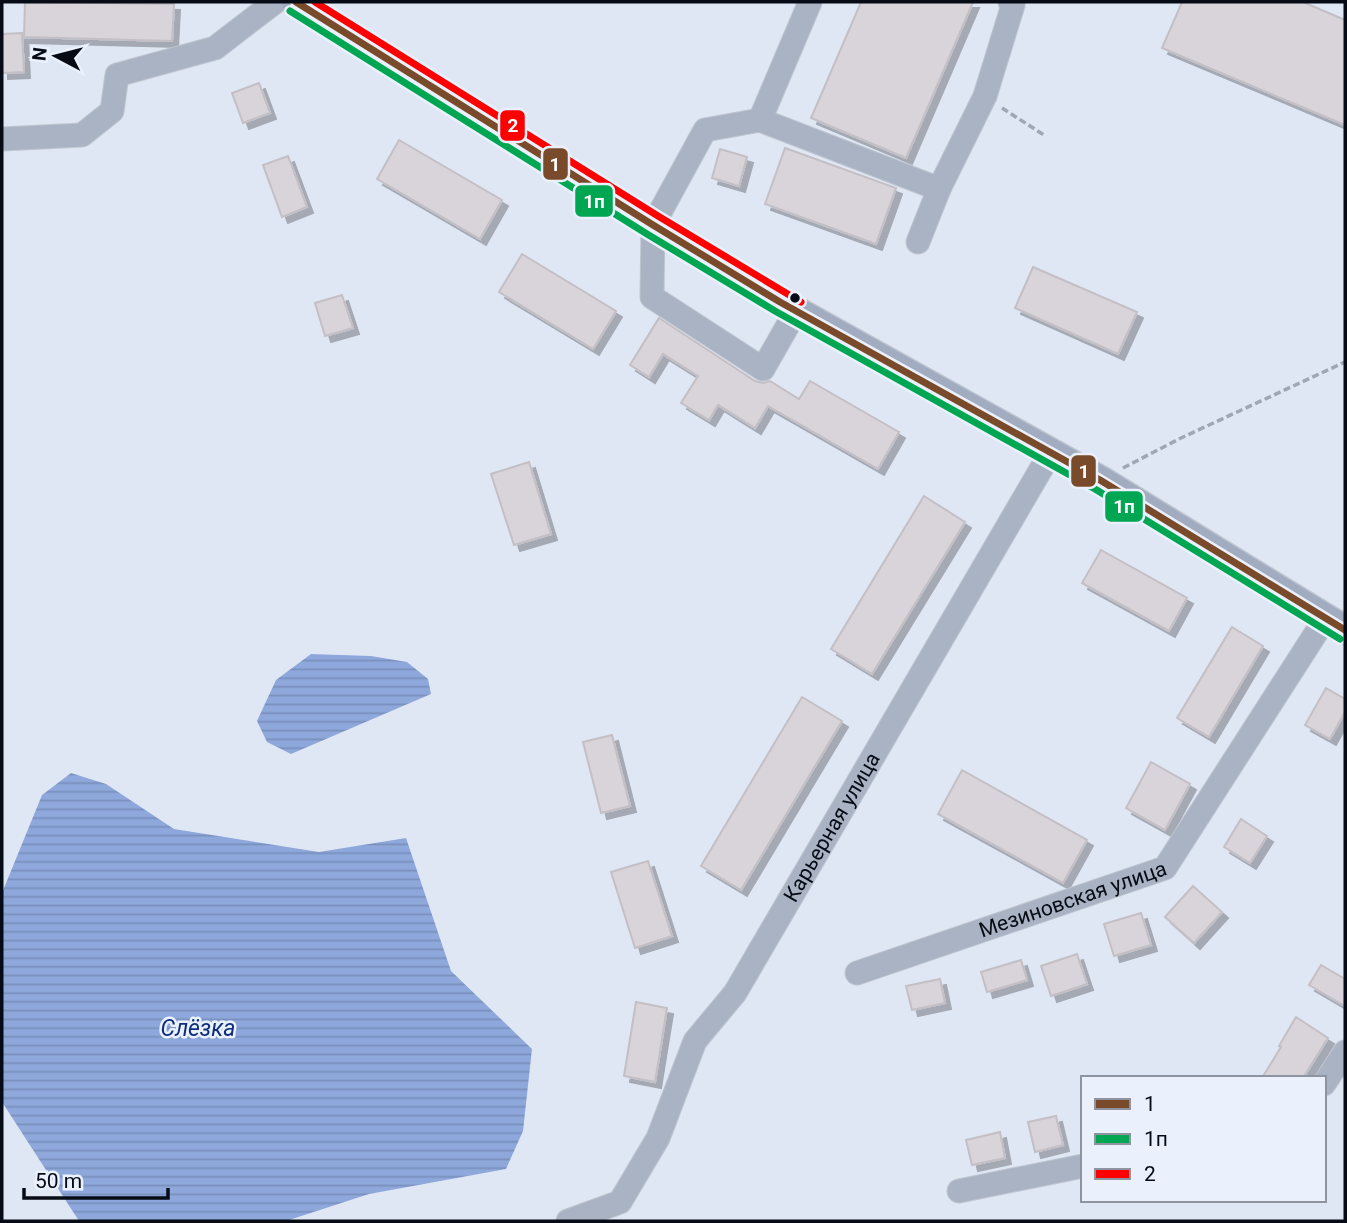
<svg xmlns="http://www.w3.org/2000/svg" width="1347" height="1223" viewBox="0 0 1347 1223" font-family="Roboto,sans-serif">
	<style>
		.water { fill: url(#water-rules) }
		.building { fill: #d8d4da; stroke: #c3bfc4; stroke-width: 2; filter: url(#shadow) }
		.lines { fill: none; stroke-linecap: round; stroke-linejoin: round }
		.minor-casing { stroke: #bec5cf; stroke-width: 25 }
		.major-casing { stroke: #bec5cf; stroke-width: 31 }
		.path { stroke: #a0a7b3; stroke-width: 3.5; stroke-dasharray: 7 3.5; stroke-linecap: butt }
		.minor { stroke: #aab3c4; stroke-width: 23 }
		.major { stroke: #a2acc0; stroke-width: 28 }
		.bus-1-casing { stroke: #eaf1fd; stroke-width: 12 }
		.bus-2-casing { stroke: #eaf1fd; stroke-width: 12 }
		.bus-3-casing { stroke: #eaf1fd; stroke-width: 12 }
		.bus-1 { stroke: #7a4b2a; stroke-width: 7 }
		.bus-2 { stroke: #00a651; stroke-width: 7 }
		.bus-3 { stroke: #f00; stroke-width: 7 }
		.bus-dot { fill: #070b15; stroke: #eaf1fd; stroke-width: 2.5 }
		.labels { text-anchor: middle; stroke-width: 5; stroke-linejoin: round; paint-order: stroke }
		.street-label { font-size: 21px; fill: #070b15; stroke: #eaf1fd }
		.water-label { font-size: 23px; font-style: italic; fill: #0e2d7d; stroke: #eaf1fd }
		.line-badge { stroke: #eaf1fd; stroke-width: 2.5 }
		.badge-label { font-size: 19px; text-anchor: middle; font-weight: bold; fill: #fff }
	</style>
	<defs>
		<pattern id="water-rules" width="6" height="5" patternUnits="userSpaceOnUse" patternTransform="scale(1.75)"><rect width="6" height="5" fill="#8ea8dc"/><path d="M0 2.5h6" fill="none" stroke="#798fbc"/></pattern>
		<filter id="shadow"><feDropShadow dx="6" dy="6" stdDeviation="0" flood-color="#0004"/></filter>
	</defs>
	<rect width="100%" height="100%" fill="#dfe7f4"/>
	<!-- water -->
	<g class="water">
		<polygon points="311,654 371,656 407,662 428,679 431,694 291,754 267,742 257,721 276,680"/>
		<polygon points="71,773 106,784 174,829 319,852 406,838 451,971 532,1049 523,1131 506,1169 369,1194 286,1221 79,1221 2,1102 2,893 42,795"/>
	</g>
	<!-- building -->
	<g class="building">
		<polygon points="25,2 174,4 172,41 24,37"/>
		<polygon points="861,2 973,2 906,158 811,118"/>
		<polygon points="1182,2 1303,2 1345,20 1345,125 1162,48"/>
		<polygon points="22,33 24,72 2,73 2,34"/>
		<polygon points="259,83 270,113 243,123 232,93"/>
		<polygon points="399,140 502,200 480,239 377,179"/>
		<polygon points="785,148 896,188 876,244 765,204"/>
		<polygon points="720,149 747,157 739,186 712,178"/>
		<polygon points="288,156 307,207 282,217 263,165"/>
		<polygon points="522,254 616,311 593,349 499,292"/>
		<polygon points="1033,267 1137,312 1118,354 1015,308"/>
		<polygon points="342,295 353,328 325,336 315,303"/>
		<polygon points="659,318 755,381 763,383 770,381 799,399 810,381 899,432 878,469 768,406 755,428 718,405 709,420 681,403 698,376 663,354 649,377 630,365"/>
		<polygon points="529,462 551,534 514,545 491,474"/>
		<polygon points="924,496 965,522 872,674 831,649"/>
		<polygon points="1101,550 1187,598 1169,631 1082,583"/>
		<polygon points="1232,627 1263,646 1209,737 1177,718"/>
		<polygon points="1326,688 1345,699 1345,712 1330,739 1305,725"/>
		<polygon points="802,697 842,721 741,890 701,866"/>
		<polygon points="612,735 630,806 601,813 583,742"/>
		<polygon points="1151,762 1190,784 1165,830 1126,808"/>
		<polygon points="962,770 1087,840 1063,883 938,814"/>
		<polygon points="1241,819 1267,836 1250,863 1224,847"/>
		<polygon points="648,861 672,936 635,948 611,872"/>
		<polygon points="1193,886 1222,912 1194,943 1165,917"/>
		<polygon points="1141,913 1151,945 1114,956 1104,924"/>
		<polygon points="1077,954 1087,984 1051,996 1041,966"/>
		<polygon points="1021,960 1027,980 987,992 981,972"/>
		<polygon points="1321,965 1345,979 1345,1006 1309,985"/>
		<polygon points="940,979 945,1003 912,1010 906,986"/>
		<polygon points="636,1002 667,1008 655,1082 624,1076"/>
		<polygon points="1296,1017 1328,1038 1303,1078 1262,1078 1281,1047 1279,1046"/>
		<polygon points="1056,1116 1063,1145 1035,1152 1028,1122"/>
		<polygon points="1000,1132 1005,1158 972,1165 966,1140"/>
	</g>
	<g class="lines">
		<!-- minor casing -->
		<g class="minor-casing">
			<g id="minor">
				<polyline points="760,120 810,2"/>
				<polyline points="2,139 82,135 112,111 117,75 215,48 275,2"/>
				<polyline points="918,242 939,189"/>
				<polyline points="796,311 763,369 652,297 653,225 705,130 760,120 939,189 985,96 1013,5 1010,2"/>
				<path id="s1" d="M 857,973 L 1165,868 L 1325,619"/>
				<polyline points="1324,1084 1345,1052"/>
				<polyline points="959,1191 1083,1166"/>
				<path id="s2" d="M 568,1221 L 620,1202 L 658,1138 L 695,1041 L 735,993 L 1051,452"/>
			</g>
		</g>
		<!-- major casing -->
		<g class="major-casing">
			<polyline id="major" points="296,2 653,225 780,302 1100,480 1345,630"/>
		</g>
		<!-- path -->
		<g class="path">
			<polyline points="1002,108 1044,135"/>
			<polyline points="1123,468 1181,438 1345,362"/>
		</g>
		<!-- minor -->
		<use href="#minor" class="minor"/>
		<!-- major -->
		<use href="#major" class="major"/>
		<!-- bus-1 casing -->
		<g class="bus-1-casing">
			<polyline id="bus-1" points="296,2 653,225 780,302 1100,480 1345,630"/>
		</g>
		<!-- bus-2 casing -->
		<g class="bus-2-casing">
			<polyline id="bus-2" points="290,11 647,234 775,311 1095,489 1340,639"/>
		</g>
		<!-- bus-3 casing -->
		<g class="bus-3-casing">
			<polyline id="bus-3" points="315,2 658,216 801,302"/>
		</g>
		<!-- bus-1 -->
		<use href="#bus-1" class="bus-1"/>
		<!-- bus-2 -->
		<use href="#bus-2" class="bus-2"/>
		<!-- bus-3 -->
		<use href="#bus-3" class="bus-3"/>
	</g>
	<!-- markers -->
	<circle class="bus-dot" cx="795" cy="298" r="6"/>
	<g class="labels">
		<!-- street labels -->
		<g class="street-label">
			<text dy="7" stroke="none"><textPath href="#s2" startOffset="488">Карьерная улица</textPath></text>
			<text dy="7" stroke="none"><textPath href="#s1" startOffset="228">Мезиновская улица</textPath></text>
		</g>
		<!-- water labels -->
		<g class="water-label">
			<text x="198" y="1036">Слёзка</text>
		</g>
	</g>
	<g class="line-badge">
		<rect x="499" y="109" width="27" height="33" rx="7" fill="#f00"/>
		<rect x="542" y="147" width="27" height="34" rx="7" fill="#7a4b2a"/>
		<rect x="574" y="184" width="40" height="34" rx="7" fill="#00a651"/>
		<rect x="1070" y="454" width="27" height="34" rx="7" fill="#7a4b2a"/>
		<rect x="1104" y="490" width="40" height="33" rx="7" fill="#00a651"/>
	</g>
	<g class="badge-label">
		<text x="513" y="132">2</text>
		<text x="555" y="171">1</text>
		<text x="594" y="208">1п</text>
		<text x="1084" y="478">1</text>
		<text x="1124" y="513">1п</text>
	</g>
	<!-- border -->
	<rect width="1347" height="1223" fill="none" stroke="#070b15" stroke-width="7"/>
	<!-- legend -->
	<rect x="1081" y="1076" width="245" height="126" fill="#eaf1fd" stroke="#8f95a0" stroke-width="2"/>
	<rect x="1095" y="1099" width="35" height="10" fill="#7a4b2a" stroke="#8f95a0" stroke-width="2"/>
	<text x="1144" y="1111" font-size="21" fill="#070b15">1</text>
	<rect x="1095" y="1134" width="35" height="10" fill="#00a651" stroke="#8f95a0" stroke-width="2"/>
	<text x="1144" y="1146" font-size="21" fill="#070b15">1п</text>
	<rect x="1095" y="1169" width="35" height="10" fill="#ff0000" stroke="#8f95a0" stroke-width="2"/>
	<text x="1144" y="1181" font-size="21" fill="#070b15">2</text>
	<!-- north arrow -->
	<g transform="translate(56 56) rotate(277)" stroke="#eaf1fd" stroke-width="5" paint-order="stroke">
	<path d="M0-5L12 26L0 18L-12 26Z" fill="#070b15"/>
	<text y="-10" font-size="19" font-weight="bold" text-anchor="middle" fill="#070b15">N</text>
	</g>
	<!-- scale -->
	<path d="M24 1188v10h144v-10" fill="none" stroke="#070b15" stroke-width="3.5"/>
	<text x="35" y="1188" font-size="21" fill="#070b15" stroke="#eaf1fd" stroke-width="5" paint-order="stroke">50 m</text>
</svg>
